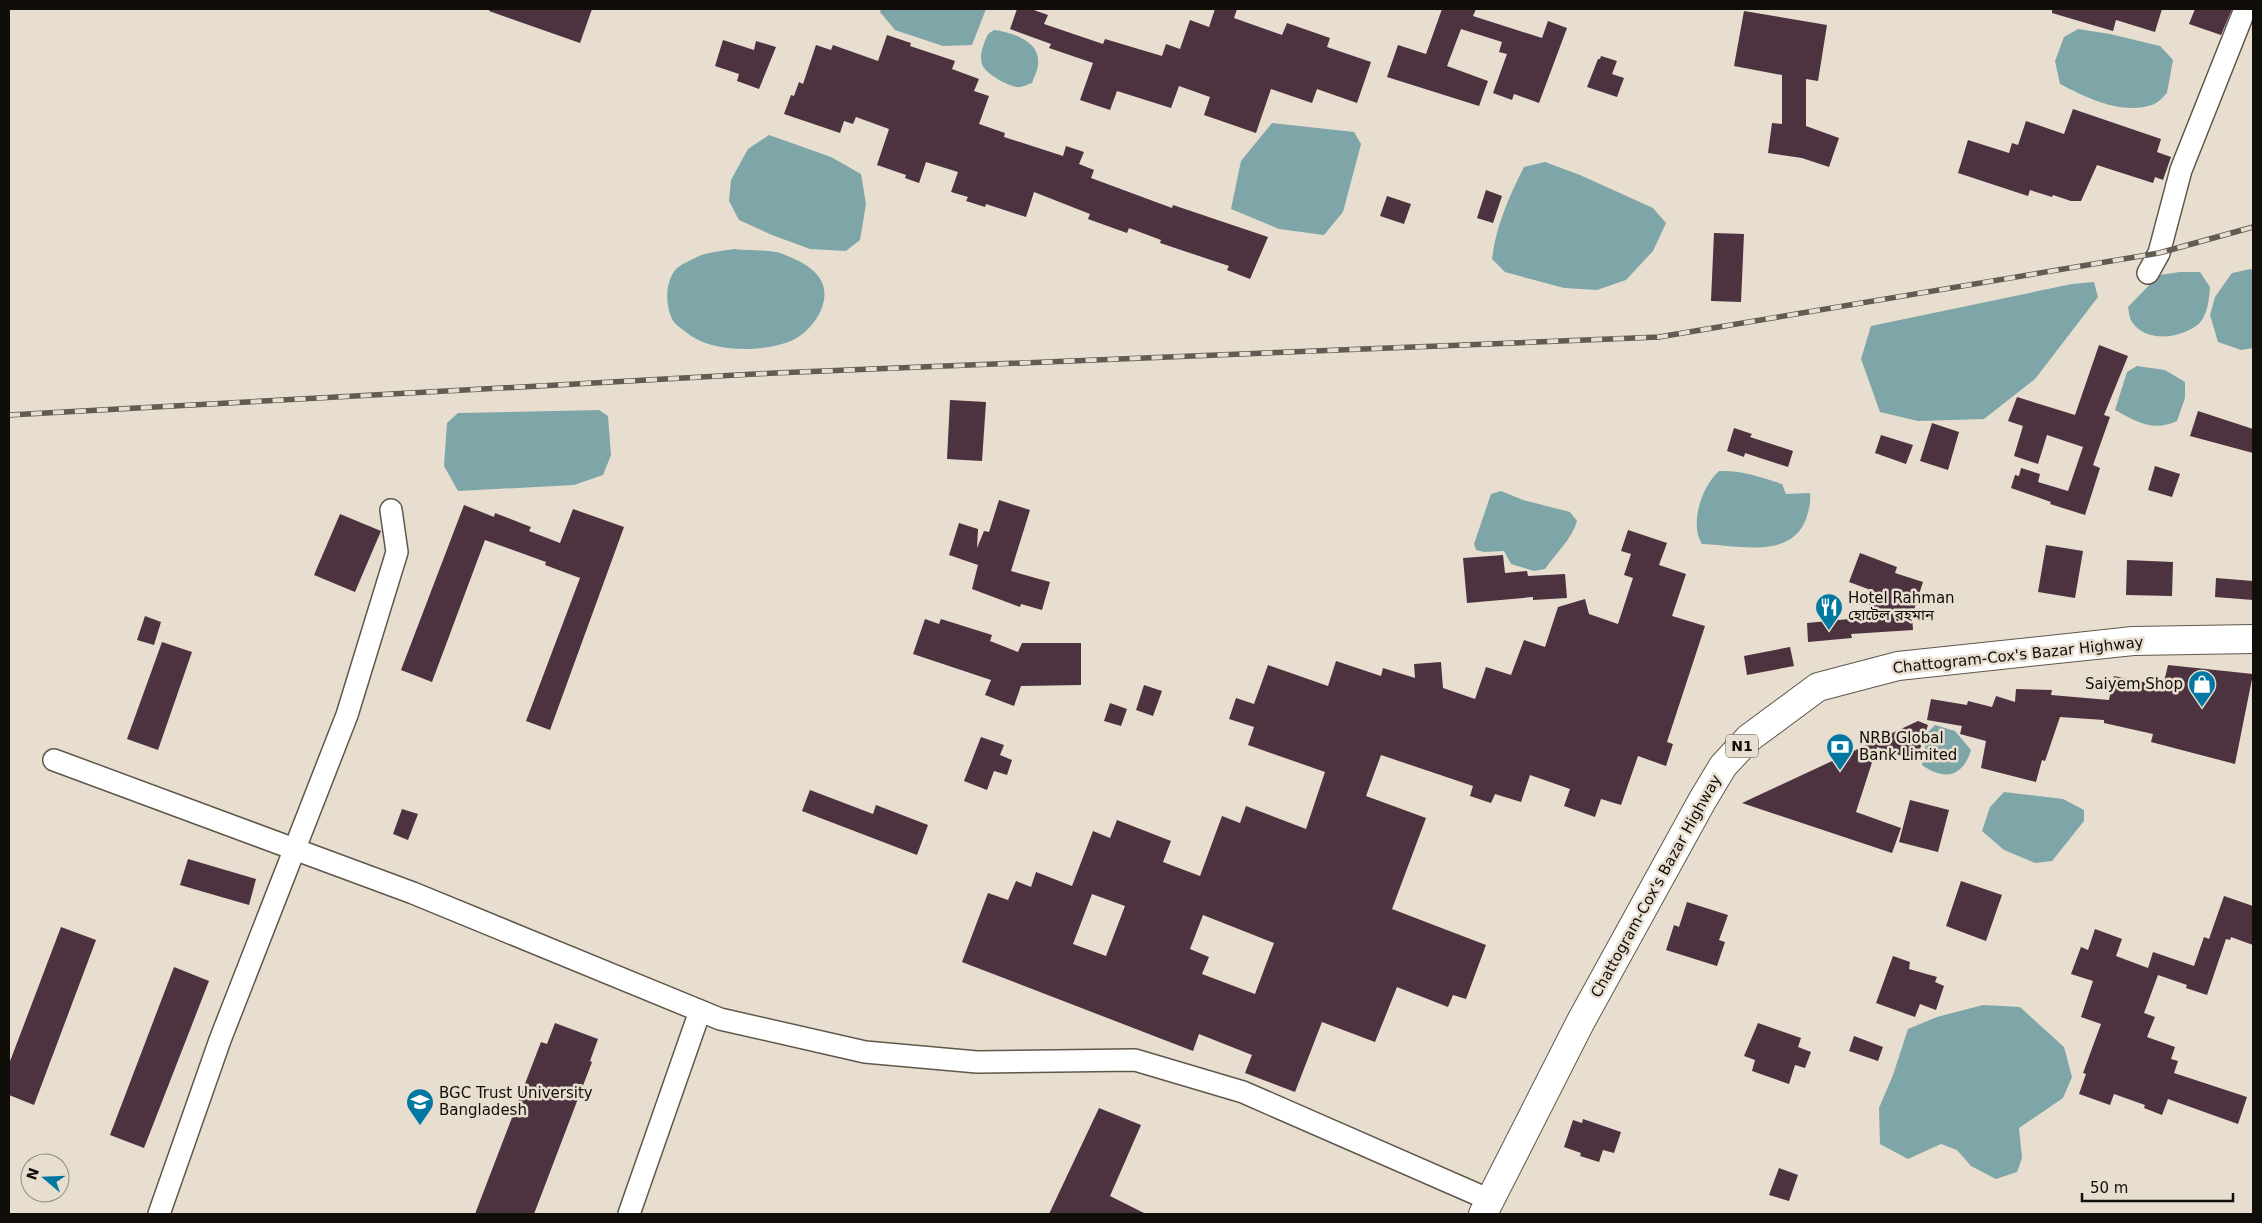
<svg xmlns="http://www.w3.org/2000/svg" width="2262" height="1223" viewBox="0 0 2262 1223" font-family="'DejaVu Sans','Noto Sans Bengali',sans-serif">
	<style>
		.water { fill: #7ea5a8 }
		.building { fill: #4d323f; fill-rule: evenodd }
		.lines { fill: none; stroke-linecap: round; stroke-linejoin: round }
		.street-casing { stroke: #60574b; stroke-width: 24 }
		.highway-casing { stroke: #60574b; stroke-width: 30 }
		.street { stroke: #fff; stroke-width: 21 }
		.highway { stroke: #fff; stroke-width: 28 }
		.rail-casing { stroke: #615b53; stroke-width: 5.5 }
		.rail { stroke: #e8decf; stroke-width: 4; stroke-dasharray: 11; stroke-linecap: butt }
		.labels { text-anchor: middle; stroke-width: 5; stroke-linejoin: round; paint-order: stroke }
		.shield { fill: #e8decf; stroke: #524c44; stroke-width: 1 }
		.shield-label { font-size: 14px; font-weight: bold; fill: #110e09 }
		.poi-label { font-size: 15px; fill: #110e09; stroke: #e8decf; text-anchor: start }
		.street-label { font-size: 15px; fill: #110e09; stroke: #e8decf }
	</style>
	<rect width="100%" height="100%" fill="#e8decf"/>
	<!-- water -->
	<g class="water">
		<polygon points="881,9 986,9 972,45 943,46 895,30 880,12"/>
		<path d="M 2078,29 L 2110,34 L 2160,46 L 2173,60 L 2167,93 C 2163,97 2158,103 2152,105 C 2121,115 2087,98 2060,84 L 2055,61 L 2064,37 Z"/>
		<path d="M 994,30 C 1011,32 1041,41 1038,64 C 1038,70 1034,77 1032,83 C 1028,84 1021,88 1017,87 C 1008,86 984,73 982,64 C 979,54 984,43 988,34 Z"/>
		<polygon points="1272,123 1354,132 1361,144 1343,212 1324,235 1279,229 1231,209 1241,161"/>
		<polygon points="769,135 831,157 861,174 866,204 860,240 846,251 810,249 772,235 739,220 729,201 731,180 748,149"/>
		<path d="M 1545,162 L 1580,175 L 1653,208 L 1666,223 L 1653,251 L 1626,280 L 1597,290 L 1564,288 L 1505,272 L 1492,259 C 1496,225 1509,197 1524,167 Z"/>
		<path d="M 734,249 C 749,251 769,249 783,254 C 795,259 810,265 818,276 C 836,298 813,332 791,341 C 761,353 710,353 686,332 C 681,328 674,324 672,319 C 665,305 665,280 677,268 C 682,264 691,260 697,257 C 707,252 722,251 734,249 Z"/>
		<polygon points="2251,269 2253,270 2253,348 2241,350 2218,342 2210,315 2215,297 2232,273"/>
		<path d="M 2180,272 L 2200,272 L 2210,287 C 2209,299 2208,318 2196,326 C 2178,339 2145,342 2132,322 C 2129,318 2129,311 2128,307 L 2159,275 Z"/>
		<polygon points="2094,282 2098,297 2035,379 1984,419 1918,421 1880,412 1861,359 1871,326 2072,284"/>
		<path d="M 2137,366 L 2165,370 L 2185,382 L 2185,398 L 2177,421 C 2153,432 2137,422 2115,410 L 2127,372 Z"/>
		<polygon points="599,410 608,416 611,455 603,475 574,485 458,491 444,466 447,423 458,413"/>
		<path d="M 1719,471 C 1741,470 1761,477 1782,484 L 1786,494 L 1810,493 C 1811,503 1809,509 1806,519 C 1791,560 1736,545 1702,544 C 1689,524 1702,486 1719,471 Z"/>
		<path d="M 1501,491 L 1523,500 L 1570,512 L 1577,521 C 1572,539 1556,553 1545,569 L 1534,571 L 1511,564 L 1504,551 L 1484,552 L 1476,550 L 1474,544 L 1491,494 Z"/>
		<path d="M 1935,725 L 1955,731 L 1971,750 C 1963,777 1944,781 1922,765 L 1928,732 Z"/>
		<polygon points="2004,792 2063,799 2084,810 2084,821 2052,861 2035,863 2004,850 1982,831 1990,807"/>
		<polygon points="1983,1005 2020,1007 2064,1047 2072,1077 2063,1098 2019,1128 2022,1158 2017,1172 1996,1179 1971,1166 1957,1150 1941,1144 1908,1159 1880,1144 1879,1108 1893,1075 1908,1029 1937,1017"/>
	</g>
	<!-- building -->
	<g class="building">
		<polygon points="490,9 592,9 580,43 489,11"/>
		<polygon points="1017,9 1031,9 1048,15 1044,24 1103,44 1105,39 1162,56 1166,44 1180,49 1190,20 1209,27 1215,9 1237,9 1234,18 1282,35 1287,23 1330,38 1327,47 1371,62 1357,103 1317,89 1312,103 1271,89 1256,133 1204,115 1210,97 1179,86 1171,108 1117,91 1110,110 1080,100 1093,63 1049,48 1051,44 1010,29"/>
		<polygon points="1442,9 1476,9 1473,16 1542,38 1548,21 1567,28 1539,103 1514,94 1512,100 1493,93 1507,54 1499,52 1502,42 1461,29 1447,66 1488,81 1479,106 1387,77 1398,45 1426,54"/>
		<polygon points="2052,9 2162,9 2155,32 2116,20 2113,31 2052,13"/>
		<polygon points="2195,9 2232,9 2221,35 2189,24"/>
		<polygon points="1744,11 1827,25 1818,81 1806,79 1806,126 1839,138 1829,167 1802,158 1768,153 1772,123 1782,124 1782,75 1734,66"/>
		<polygon points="887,35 911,43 910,46 955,61 952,69 979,79 974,91 989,96 979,124 1005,133 1004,137 1063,156 1066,146 1084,152 1079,164 1094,170 1091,178 1172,208 1173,205 1268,237 1250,279 1227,270 1229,266 1160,243 1161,240 1129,228 1127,233 1088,219 1090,214 1034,192 1026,217 986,204 985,207 966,201 968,197 951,192 958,172 926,162 919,183 905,178 906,175 877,165 889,129 856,117 853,124 844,121 840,133 784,114 791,95 794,96 799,82 803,84 816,45 831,50 833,45 878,61"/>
		<polygon points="723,40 754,50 756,41 776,47 759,89 737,81 739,74 715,66"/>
		<polygon points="1601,56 1617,61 1612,74 1624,78 1617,97 1587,87 1598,59 1600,59"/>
		<polygon points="2073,109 2161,139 2157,152 2171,157 2163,180 2155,177 2153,183 2097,165 2081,201 2071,201 2053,195 2052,197 2030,190 2028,196 1958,173 1968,140 2009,153 2012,143 2018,145 2026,121 2064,134"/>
		<polygon points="1486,190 1502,196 1493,223 1477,218"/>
		<polygon points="1387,196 1411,204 1404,224 1380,216"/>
		<polygon points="1714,233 1744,234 1741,302 1711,301"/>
		<polygon points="2099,345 2128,356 2104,415 2110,417 2093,465 2100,468 2085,515 2050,504 2051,502 2011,488 2015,475 2019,476 2021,468 2040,474 2038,482 2068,491 2083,447 2047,435 2038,464 2014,456 2023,426 2008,421 2017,397 2075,415"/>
		<polygon points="950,400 986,402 982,461 947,459"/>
		<polygon points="2198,411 2253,429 2253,453 2190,436"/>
		<polygon points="1932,423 1959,432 1948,470 1920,461"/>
		<polygon points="1734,428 1752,434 1750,437 1793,451 1788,467 1745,453 1744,457 1727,451"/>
		<polygon points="1881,435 1913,445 1906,464 1875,453"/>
		<polygon points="2155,466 2180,474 2172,497 2148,490"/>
		<polygon points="999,500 1030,510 1011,571 1050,582 1042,610 1021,604 1020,607 972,589 978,565 949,555 959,523 978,529 977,548 984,531 989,532"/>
		<polygon points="464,505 494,517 495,513 531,527 529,531 560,543 573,509 624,527 550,730 526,721 580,578 545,565 546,562 485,540 432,682 401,670"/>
		<polygon points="340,514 381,531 355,592 314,575"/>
		<path d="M 1628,530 L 1667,543 L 1659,565 L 1686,574 L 1672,616 L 1705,626 L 1667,742 L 1673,744 L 1666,766 L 1638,756 L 1621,805 L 1601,799 L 1595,817 L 1564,806 L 1570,789 L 1530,775 L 1521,802 L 1495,794 L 1491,803 L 1470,796 L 1473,786 L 1381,755 L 1366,796 L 1426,818 L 1392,909 L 1486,945 L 1466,999 L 1453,995 L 1448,1007 L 1397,987 L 1375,1042 L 1322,1022 L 1295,1092 L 1245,1073 L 1252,1055 L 1199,1034 L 1193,1051 L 962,962 L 988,893 L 1008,900 L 1016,881 L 1031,887 L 1036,872 L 1072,886 L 1093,831 L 1110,838 L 1117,820 L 1171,841 L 1163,862 L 1200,876 L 1222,816 L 1240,823 L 1246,806 L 1306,829 L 1325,772 L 1248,745 L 1254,727 L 1229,719 L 1236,698 L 1254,704 L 1268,665 L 1328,686 L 1336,661 L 1381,676 L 1383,668 L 1415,678 L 1414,664 L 1441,662 L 1443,688 L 1475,699 L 1486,667 L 1511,675 L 1524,640 L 1545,647 L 1558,607 L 1585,599 L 1589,614 L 1618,624 L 1633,578 L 1624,575 L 1631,554 L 1621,551 ZM 1092,894 L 1125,906 L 1106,956 L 1073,944 ZM 1203,915 L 1274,943 L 1255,994 L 1202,974 L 1209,957 L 1190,949 Z"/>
		<polygon points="2046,545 2083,551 2075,598 2038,592"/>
		<polygon points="1860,553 1897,567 1895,573 1923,582 1912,616 1913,630 1851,634 1852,638 1808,642 1807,623 1870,617 1868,589 1849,582"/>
		<polygon points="1503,555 1505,573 1527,571 1528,576 1565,574 1567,598 1533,600 1533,597 1467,603 1463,558"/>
		<polygon points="2127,560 2173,562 2172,596 2126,595"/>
		<polygon points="2216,578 2253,581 2253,600 2215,597"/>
		<polygon points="145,616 161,622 154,645 137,640"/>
		<polygon points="925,619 939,624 941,619 992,635 990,641 1018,652 1022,643 1081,643 1081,685 1021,686 1014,706 985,695 991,680 913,654"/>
		<polygon points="162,642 192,652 158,750 127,739"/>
		<polygon points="1790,647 1794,666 1747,675 1744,656"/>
		<polygon points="2168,665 2253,674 2235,764 2151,742 2153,734 2104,723 2104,720 2060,717 2045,761 2042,760 2036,782 1981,768 1986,741 1960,734 1962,726 1927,720 1931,699 1967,705 1968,701 1992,707 1996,696 2015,702 2016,689 2052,690 2051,695 2109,700 2114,676 2163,686"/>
		<polygon points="1144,685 1162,691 1153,716 1136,710"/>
		<polygon points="1110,703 1127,709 1121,726 1104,721"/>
		<polygon points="1918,721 1928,725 1916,761 1877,747 1856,812 1901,828 1892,853 1742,803"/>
		<polygon points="981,737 1004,745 1000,755 1012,760 1007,775 994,771 987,790 964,781"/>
		<polygon points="810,790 873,814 876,805 928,825 917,855 802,811"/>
		<polygon points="1910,800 1949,810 1938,852 1899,842"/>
		<polygon points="402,809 418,814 408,840 393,834"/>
		<polygon points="188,859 256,879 249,905 180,885"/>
		<polygon points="1961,881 2002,895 1986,941 1946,926"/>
		<polygon points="2224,896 2253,906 2253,945 2231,937 2230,940 2226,939 2207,995 2186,988 2187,985 2158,975 2144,1013 2155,1017 2147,1037 2175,1047 2171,1059 2178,1061 2174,1073 2247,1097 2238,1124 2168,1099 2162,1115 2144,1108 2145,1105 2114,1094 2110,1105 2079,1094 2086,1074 2083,1073 2101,1024 2081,1017 2093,981 2071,974 2081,947 2088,950 2095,929 2122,939 2116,956 2148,968 2153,952 2194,966 2204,937 2209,939"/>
		<polygon points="1687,902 1728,915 1719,940 1725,942 1717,966 1666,950 1674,925 1679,927"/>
		<polygon points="61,927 96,940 34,1105 9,1095 9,1064"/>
		<polygon points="1893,956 1910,962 1909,969 1937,977 1935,982 1944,986 1936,1010 1920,1004 1915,1017 1876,1003"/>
		<polygon points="174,967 209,981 144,1148 110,1135"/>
		<polygon points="555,1023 598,1039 590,1061 592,1062 534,1214 475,1214 541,1042 547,1044"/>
		<polygon points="1758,1023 1801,1038 1798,1047 1811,1052 1805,1068 1795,1065 1789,1084 1752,1071 1755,1060 1744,1056"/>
		<polygon points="1854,1036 1883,1047 1878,1061 1849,1051"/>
		<polygon points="1099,1108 1141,1125 1110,1196 1146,1214 1049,1214"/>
		<polygon points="1583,1119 1621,1132 1614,1153 1603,1150 1599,1162 1580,1156 1581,1153 1564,1147 1573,1120 1582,1123"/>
		<polygon points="1779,1168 1798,1175 1789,1201 1769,1195"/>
	</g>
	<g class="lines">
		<!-- street casing -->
		<g class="street-casing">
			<g id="street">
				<polyline points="2148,273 2159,253 2181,170 2245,9"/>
				<polyline points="54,760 413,893 720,1019 865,1052 977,1062 1135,1060 1243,1092 1490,1200"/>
				<polyline points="159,1214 220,1040 347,715 397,552 391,510"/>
				<polyline points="629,1214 700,1011"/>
			</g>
		</g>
		<!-- highway casing -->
		<g class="highway-casing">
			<polyline id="highway" points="1483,1214 1581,1021 1702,801 1723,766 1749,738 1818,687 1898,666 2133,641 2253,639"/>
		</g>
		<!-- street -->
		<use href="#street" class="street"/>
		<!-- highway -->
		<use href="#highway" class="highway"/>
		<!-- rail casing -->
		<g class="rail-casing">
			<polyline id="rail" points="9,415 775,373 1659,337 2159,253 2253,227"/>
		</g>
		<!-- rail -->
		<use href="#rail" class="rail"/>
	</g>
	<!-- icons -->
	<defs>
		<g id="restaurant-pin" transform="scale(1.4375)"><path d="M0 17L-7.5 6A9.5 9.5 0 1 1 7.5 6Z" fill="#0178a1" stroke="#e8decf"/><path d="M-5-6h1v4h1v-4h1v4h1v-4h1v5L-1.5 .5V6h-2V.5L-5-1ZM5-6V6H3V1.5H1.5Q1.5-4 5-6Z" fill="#fff"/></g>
		<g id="shop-pin" transform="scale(1.4375)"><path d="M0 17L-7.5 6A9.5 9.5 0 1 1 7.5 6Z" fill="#0178a1" stroke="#e8decf"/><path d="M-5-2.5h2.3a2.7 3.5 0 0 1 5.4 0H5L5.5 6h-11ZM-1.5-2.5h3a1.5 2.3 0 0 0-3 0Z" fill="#fff"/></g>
		<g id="bank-pin" transform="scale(1.4375)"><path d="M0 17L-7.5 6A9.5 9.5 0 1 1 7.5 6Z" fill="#0178a1" stroke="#e8decf"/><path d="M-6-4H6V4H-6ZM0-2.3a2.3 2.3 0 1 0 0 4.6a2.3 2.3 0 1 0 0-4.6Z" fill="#fff"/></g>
		<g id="university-pin" transform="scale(1.4375)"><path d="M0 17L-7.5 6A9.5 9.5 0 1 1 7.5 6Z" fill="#0178a1" stroke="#e8decf"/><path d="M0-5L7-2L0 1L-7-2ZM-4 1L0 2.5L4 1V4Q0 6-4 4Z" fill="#fff"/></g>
	</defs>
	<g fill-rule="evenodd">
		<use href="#restaurant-pin" x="1829" y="607"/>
		<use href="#shop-pin" x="2202" y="684"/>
		<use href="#bank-pin" x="1840" y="747"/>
		<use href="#university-pin" x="420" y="1102"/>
	</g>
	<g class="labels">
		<!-- shield labels -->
		<rect class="shield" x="1726" y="734.5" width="32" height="23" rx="4"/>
		<g class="shield-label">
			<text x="1742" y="751">N1</text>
		</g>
		<!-- poi labels -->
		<g class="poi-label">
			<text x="1848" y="603">Hotel Rahman<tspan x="1848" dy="17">হোটেল রহমান</tspan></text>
			<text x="2183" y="689" text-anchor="end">Saiyem Shop</text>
			<text x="1859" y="743">NRB Global<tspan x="1859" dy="17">Bank Limited</tspan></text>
			<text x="439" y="1098">BGC Trust University<tspan x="439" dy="17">Bangladesh</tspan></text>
		</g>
		<!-- street labels -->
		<g class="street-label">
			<text transform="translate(2018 655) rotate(-6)" y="5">Chattogram-Cox's Bazar Highway</text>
			<text transform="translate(1656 886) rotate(-61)" y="5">Chattogram-Cox's Bazar Highway</text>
		</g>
	</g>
	<!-- border -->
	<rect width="2262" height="1223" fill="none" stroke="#110e09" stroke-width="20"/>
	<!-- north arrow -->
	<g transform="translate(45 1178) rotate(289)"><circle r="24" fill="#e8decf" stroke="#928b80"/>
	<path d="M0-4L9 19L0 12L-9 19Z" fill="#0178a1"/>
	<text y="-8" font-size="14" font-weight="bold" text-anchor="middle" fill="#110e09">N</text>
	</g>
	<!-- scale -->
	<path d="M2082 1193v8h151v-8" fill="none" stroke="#110e09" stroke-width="2.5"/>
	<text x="2090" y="1193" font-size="15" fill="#110e09" stroke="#e8decf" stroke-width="4" paint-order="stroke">50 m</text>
</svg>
